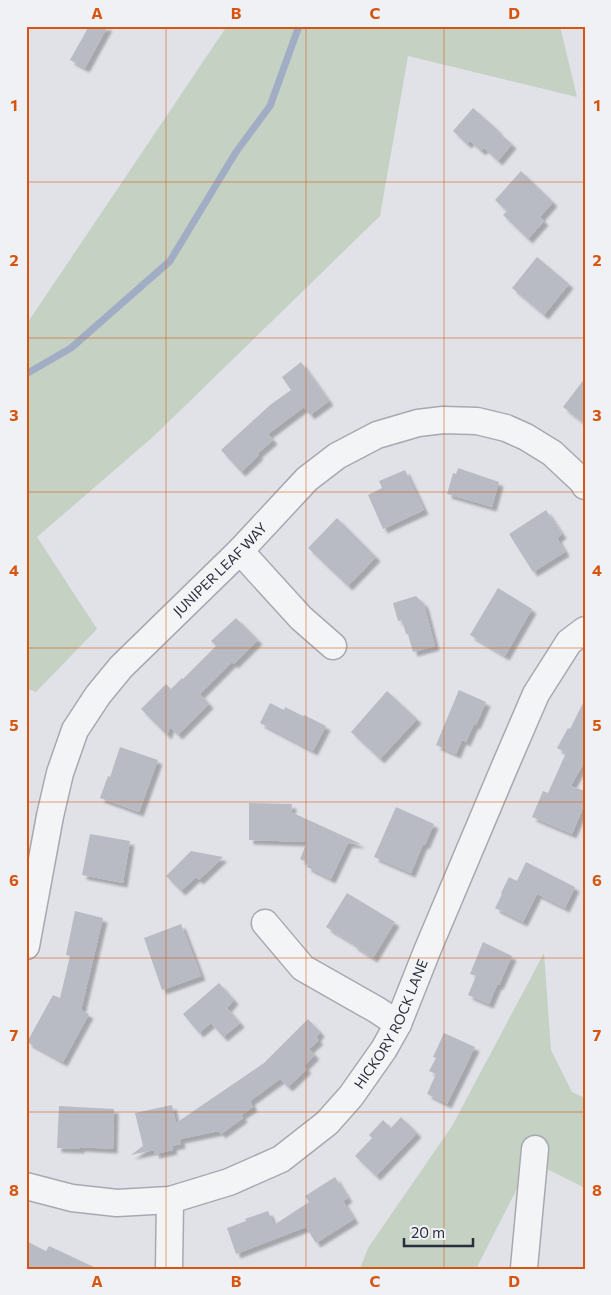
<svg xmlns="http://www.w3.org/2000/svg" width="611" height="1295" viewBox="0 0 611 1295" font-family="Commissioner,sans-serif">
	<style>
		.green { fill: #c4d1c3 }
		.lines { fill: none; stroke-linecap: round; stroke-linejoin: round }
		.stream { stroke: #a0adc4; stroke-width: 7 }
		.building { fill: #b8bbc4; filter: url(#shadow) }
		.minor-casing { stroke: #a7a9b1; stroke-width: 29 }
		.minor { stroke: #f3f4f6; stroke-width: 26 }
		.grid { fill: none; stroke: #d55511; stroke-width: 1; stroke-opacity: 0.55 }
		.labels { text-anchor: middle; stroke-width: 4; stroke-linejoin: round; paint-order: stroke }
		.street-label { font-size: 14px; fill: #2b2f3d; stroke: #f0f1f5 }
		.neatline { fill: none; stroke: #d55511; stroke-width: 2 }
		.grid-label { font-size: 16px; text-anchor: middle; font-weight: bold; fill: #d55511 }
	</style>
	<defs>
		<filter id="shadow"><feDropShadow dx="4.5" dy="4.5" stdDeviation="1" flood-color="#0004"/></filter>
	</defs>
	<rect width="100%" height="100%" fill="#e1e2e8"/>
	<!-- green -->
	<g class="green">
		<polygon points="227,26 560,26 577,97 408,56 380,216 154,436 37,537 97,629 36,692 26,688 26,325"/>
		<polygon points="544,953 551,1050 572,1092 585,1098 585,1188 531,1161 476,1269 360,1269 368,1248 452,1126"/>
	</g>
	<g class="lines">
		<!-- stream -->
		<polyline class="stream" points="26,374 71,348 170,261 236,152 270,106 299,26"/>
	</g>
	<!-- building -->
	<g class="building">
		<polygon points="89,26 108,26 85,68 70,60"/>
		<polygon points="473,108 498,130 497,131 512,144 498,161 484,148 481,151 470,141 467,144 453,131"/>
		<polygon points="521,171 553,202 540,217 544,221 528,239 503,215 507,211 495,200"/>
		<polygon points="537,257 569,284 544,315 512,288"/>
		<polygon points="301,362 329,401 310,415 304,407 268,434 273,440 257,454 259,455 241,472 221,450 270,405 291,390 282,377"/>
		<polygon points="585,378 585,424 563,407"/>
		<polygon points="458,468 499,482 492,507 447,494 453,473 456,474"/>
		<polygon points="405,470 424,510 383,529 368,495 382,488 379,481"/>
		<polygon points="546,510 562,534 557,538 565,552 533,572 509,534"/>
		<polygon points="337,518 376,557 348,586 308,548"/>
		<polygon points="498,588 532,609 505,656 470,635"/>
		<polygon points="416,596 424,604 435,646 413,652 408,634 406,634 402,620 398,621 393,603"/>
		<polygon points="236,618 258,640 234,664 232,662 200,694 209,704 178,735 170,727 167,735 141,709 166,684 171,689 182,678 183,679 216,646 211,641"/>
		<polygon points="459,690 486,702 476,725 474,724 466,742 462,740 456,754 436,745"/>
		<polygon points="387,691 417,719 380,759 351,732"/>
		<polygon points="585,699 585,762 584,762 571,786 585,791 585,803 572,834 532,817 543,791 548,793 566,753 557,748 568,728 570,729"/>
		<polygon points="270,703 284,710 285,707 303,716 304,715 326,726 313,751 260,723"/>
		<polygon points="120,747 158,760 139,812 100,798 108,776 110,777"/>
		<polygon points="249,803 292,804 291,812 361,844 348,843 331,879 307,867 308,863 300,859 307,842 249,840"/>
		<polygon points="396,807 434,824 425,845 423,844 411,873 374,857"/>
		<polygon points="90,834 130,841 123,883 82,875"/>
		<polygon points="191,851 223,857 199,880 196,877 181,891 166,876"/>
		<polygon points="526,862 575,887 565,908 537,894 523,922 495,908 502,894 501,893 509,877 517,881"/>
		<polygon points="347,893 395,922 373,958 353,945 354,944 326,927"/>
		<polygon points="75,911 103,918 81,1010 89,1014 63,1062 27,1042 53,995 60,998 70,956 66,955"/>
		<polygon points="181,924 201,976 162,990 144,938"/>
		<polygon points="483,942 512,956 499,985 497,985 489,1004 468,995 476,976 470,974"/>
		<polygon points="219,983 234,1000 227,1008 240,1023 223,1037 211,1023 199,1033 183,1014"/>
		<polygon points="308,1019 320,1032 316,1038 319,1040 309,1049 315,1055 304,1066 307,1069 288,1087 280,1079 250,1101 253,1107 241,1115 243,1118 221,1134 219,1131 180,1139 181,1144 172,1146 173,1150 155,1154 154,1150 131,1155 143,1146 135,1113 172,1105 176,1123 264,1063"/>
		<polygon points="444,1033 475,1047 447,1104 427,1094 436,1074 429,1071 436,1058 433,1057"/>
		<polygon points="59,1106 114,1109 113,1149 80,1147 80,1149 57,1148"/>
		<polygon points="401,1117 417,1133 376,1176 355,1156 372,1138 369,1135 383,1120 391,1128"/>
		<polygon points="335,1177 348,1198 343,1201 354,1219 316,1243 306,1227 236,1254 227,1228 246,1221 245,1219 268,1211 274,1225 309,1202 305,1196"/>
		<polygon points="26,1241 46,1251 49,1246 98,1269 26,1269"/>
	</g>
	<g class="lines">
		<!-- minor casing -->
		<g class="minor-casing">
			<g id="minor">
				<polyline points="240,551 301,618 333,646"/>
				<polyline points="265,923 303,968 377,1010 398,1024"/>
				<path id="s1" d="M 26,946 L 50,816 L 60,773 L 75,730 L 98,695 L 121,667 L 240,551 L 307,479 L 337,456 L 377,435 L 418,423 L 443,420 L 477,421 L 506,428 L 526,437 L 552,453 L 583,482 L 585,486"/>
				<path id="s2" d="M 26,1186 L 72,1198 L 117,1203 L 170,1200 L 229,1182 L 281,1159 L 327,1123 L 351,1096 L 384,1049 L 398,1024 L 427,951 L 505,766 L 536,694 L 569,642 L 585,630"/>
				<polyline points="524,1268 535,1149"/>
				<polyline points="169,1269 170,1200"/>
			</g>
		</g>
		<!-- minor -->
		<use href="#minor" class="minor"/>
	</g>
	<!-- grid -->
	<path class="grid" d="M 166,26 L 166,1269M 306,26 L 306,1269M 444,26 L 444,1269M 26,182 L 585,182M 26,338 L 585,338M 26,492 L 585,492M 26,648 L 585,648M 26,802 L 585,802M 26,958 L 585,958M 26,1112 L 585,1112"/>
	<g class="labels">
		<!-- street labels -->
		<g class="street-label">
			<text dy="5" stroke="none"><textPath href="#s1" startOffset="439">JUNIPER LEAF WAY</textPath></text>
			<text dy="5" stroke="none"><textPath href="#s2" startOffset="442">HICKORY ROCK LANE</textPath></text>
		</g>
	</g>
	<!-- border -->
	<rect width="611" height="1295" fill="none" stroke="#f0f1f5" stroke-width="55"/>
	<!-- scale -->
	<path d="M404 1238v8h69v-8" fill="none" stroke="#2b2f3d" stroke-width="2.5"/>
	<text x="411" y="1238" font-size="15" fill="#2b2f3d" stroke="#f0f1f5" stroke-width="4" paint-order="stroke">20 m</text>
	<rect x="28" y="28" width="556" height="1240" class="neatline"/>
	<g class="grid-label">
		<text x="97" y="19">A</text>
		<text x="236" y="19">B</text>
		<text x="375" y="19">C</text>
		<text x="514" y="19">D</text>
		<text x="14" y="111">1</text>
		<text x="597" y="111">1</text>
		<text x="14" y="266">2</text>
		<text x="597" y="266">2</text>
		<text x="14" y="421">3</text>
		<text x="597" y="421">3</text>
		<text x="14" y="576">4</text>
		<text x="597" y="576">4</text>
		<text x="14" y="731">5</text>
		<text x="597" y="731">5</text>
		<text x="14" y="886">6</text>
		<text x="597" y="886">6</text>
		<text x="14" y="1041">7</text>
		<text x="597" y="1041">7</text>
		<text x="14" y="1196">8</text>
		<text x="597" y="1196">8</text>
		<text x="97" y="1287">A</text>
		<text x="236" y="1287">B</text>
		<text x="375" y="1287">C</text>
		<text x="514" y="1287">D</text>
	</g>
</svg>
